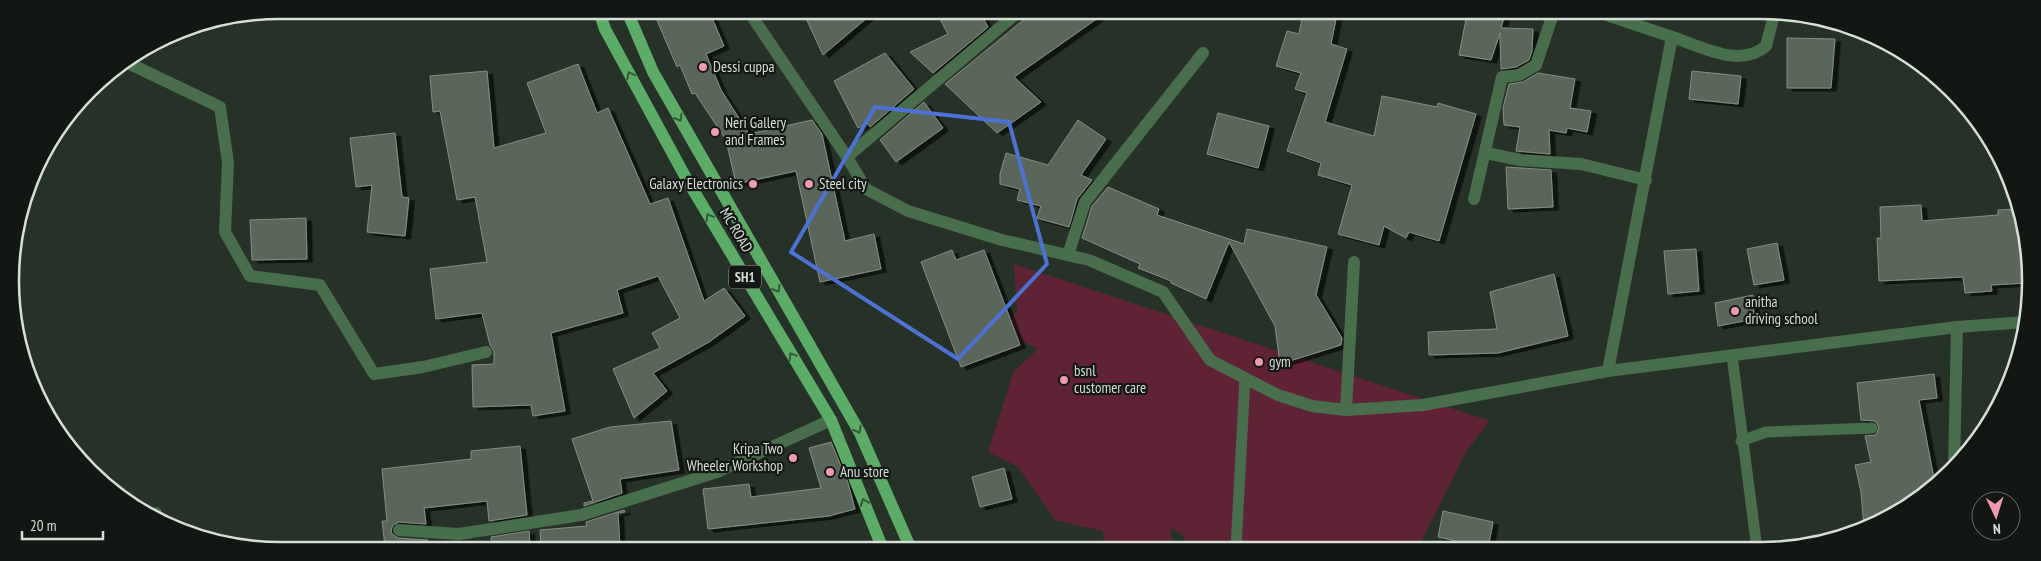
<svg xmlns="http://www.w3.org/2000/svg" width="2041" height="561" viewBox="0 0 2041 561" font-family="'PT Sans Narrow',sans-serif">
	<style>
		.green { fill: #5f2335 }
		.building { fill: #5a665a; stroke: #839083; filter: url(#shadow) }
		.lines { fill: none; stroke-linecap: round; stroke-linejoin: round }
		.service { stroke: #486e4b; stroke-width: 11 }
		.minor { stroke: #486e4b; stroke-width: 12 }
		.primary { stroke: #5bad65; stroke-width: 12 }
		.oneway { stroke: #335a38 }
		.marked { fill: none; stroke: #4c72d8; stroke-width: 4; stroke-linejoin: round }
		.poi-dot { fill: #f29ab0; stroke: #121713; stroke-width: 2 }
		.labels { text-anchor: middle; stroke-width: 4.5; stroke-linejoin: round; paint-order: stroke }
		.shield { fill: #121713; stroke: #9da39e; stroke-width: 1 }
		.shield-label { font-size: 14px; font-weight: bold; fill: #d8dfd9 }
		.poi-label { font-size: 15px; fill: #d8dfd9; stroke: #121713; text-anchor: start }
		.street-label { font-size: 15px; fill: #d8dfd9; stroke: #121713 }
		.rim { fill: none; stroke: #d8dfd9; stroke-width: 2.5 }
	</style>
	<defs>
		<filter id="shadow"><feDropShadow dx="5.5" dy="3" stdDeviation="0" flood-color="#0009"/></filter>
	</defs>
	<rect width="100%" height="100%" fill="#263127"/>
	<!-- green -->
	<polygon class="green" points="1014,264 1490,421 1467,450 1421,542 1422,548 1189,548 1183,535 1171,528 1172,548 1104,547 1103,531 1055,520 1018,467 988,452 1014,371 1038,349 1003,332 1017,310"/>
	<!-- building -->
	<g class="building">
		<polygon points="653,11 709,11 724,46 706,54 721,90 749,134 812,120 822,134 845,241 874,234 881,269 820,282 796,171 736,184 726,140 695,93 692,94 680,65 677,67"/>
		<polygon points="803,12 874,12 823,55"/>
		<polygon points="936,12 980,12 988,27 933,73 910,52 948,34"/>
		<polygon points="1032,13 1105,13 1014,77 1041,102 997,133 945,84"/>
		<polygon points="1303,13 1337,14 1331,44 1347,49 1325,122 1374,136 1382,96 1437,107 1438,103 1476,114 1439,241 1409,232 1406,238 1384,226 1379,245 1338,234 1352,185 1318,175 1321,163 1287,151 1307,93 1295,89 1301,73 1276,66 1287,31 1299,34"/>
		<polygon points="1467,14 1505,14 1501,28 1533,29 1532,51 1529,60 1516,67 1501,69 1500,33 1491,60 1459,55"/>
		<polygon points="1787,38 1835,39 1831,88 1787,88"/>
		<polygon points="885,53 914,89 870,127 867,123 858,128 834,81"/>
		<polygon points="578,64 597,113 608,108 650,204 668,198 704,301 724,288 745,316 709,342 653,373 667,391 634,418 613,369 660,348 652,333 680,318 658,276 617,290 623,313 551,333 565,411 533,416 531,405 473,407 472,365 494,364 494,351 490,345 482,313 436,319 430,269 487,262 475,197 457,200 440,111 433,112 430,76 487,71 494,148 546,133 527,83"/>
		<polygon points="1692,71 1741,76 1738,104 1689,99"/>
		<polygon points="1538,73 1575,79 1570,108 1591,111 1587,132 1567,128 1566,133 1549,130 1550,154 1516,151 1520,127 1504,125 1503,108 1509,84 1523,82"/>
		<polygon points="924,102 943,128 896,162 880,140"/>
		<polygon points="1218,113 1269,126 1258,168 1207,154"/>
		<polygon points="1078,120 1106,139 1081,175 1092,180 1077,199 1069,227 1037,218 1041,206 1017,200 1020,189 1000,184 1000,174 1006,153 1048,165"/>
		<polygon points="395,133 402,197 409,198 405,236 367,232 372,185 356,187 350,138"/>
		<polygon points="1506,167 1551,170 1553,207 1508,209"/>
		<polygon points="1108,187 1159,209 1157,215 1244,244 1247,229 1327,247 1316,295 1342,338 1341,345 1280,364 1275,326 1229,242 1206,299 1171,283 1171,281 1138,268 1140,264 1082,238 1092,206"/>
		<polygon points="1921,205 1922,221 1998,215 1998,210 2018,209 2026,227 2026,283 1991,285 1992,291 1965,293 1963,277 1879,281 1877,238 1881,238 1880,207"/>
		<polygon points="306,218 307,259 252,260 250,220"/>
		<polygon points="1777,243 1784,280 1754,285 1747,249"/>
		<polygon points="1696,249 1699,291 1668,294 1664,251"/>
		<polygon points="952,250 956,260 984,250 1020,345 961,367 921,262"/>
		<polygon points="1554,274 1568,336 1498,353 1429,355 1428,332 1497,329 1490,292"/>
		<polygon points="1753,295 1754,319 1718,326 1715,303"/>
		<polygon points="1934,374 1937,398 1919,400 1935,484 1880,523 1864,528 1861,492 1855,465 1871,462 1865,436 1876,435 1879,427 1875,421 1861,420 1857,383"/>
		<polygon points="671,421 679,470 620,479 622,493 584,506 584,503 593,501 572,439 610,427"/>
		<polygon points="831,442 848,483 855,509 829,516 708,529 703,489 749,484 751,497 821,488 809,448"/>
		<polygon points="520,446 527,515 489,521 487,501 424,508 426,524 399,522 393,525 391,530 392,534 398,538 428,540 428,546 385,546 382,521 387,521 382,469 471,459 471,451"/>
		<polygon points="1004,468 1012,499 980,507 972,477"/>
		<polygon points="624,510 625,512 618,513 620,547 541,546 540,530 587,526 586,522"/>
		<polygon points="1443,511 1493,522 1488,548 1438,537"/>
		<polygon points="529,531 530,546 492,546 491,537"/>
	</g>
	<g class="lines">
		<!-- service -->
		<g class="service">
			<polyline points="1732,356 1757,549"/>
			<polyline points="1741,441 1766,432 1872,428"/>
			<polyline points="1236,548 1245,378"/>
		</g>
		<!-- minor -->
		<g class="minor">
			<polyline points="749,12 847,157 866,189 908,211 1002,240 1089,260 1163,292 1210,360 1278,395 1312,406 1346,410 1423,405 1608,371 1957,327 2026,322"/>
			<polyline points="1604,14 1672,37"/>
			<polyline points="126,62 220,107 228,163 225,232 250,276 320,285 374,374 423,367 486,352"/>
			<polyline points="1486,153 1520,160 1581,164 1646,180"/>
			<polyline points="847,157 1018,12"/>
			<polyline points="1474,199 1502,77 1519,75 1536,65 1553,14"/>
			<polyline points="1068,255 1085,202 1203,53"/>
			<path d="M 1608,371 L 1672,37 C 1701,46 1740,69 1766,46 L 1774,15"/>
			<polyline points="1346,410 1354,262"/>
			<polyline points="1954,469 1957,327"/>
			<polyline points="156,513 156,516"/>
			<polyline points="399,530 459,534 581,515 717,472 831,420"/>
		</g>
		<!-- primary -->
		<g class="primary">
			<polyline points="599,11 605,29 686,178 831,420 882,547"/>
			<polyline points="627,11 653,72 860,433 910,547"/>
		</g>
	</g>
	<!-- one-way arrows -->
	<defs><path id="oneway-chevron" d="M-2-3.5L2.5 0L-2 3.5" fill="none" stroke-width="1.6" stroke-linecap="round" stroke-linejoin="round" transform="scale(1.25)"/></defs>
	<g class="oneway">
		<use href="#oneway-chevron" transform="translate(630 75) rotate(-118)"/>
		<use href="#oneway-chevron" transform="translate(679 118) rotate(60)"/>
		<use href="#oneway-chevron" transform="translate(709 217) rotate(-121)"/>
		<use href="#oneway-chevron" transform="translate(777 289) rotate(60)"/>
		<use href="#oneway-chevron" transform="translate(792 356) rotate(-121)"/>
		<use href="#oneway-chevron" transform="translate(858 430) rotate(62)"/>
		<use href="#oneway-chevron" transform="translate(864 502) rotate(-112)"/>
	</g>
	<!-- marked area -->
	<path class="marked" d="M 875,107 L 1009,122 L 1047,264 L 958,359 L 791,252 Z"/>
	<!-- markers -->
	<g class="poi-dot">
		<circle cx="703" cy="67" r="5"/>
		<circle cx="715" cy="132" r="5"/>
		<circle cx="753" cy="184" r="5"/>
		<circle cx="809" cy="184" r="5"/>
		<circle cx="1735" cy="311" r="5"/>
		<circle cx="1259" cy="362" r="5"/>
		<circle cx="1064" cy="380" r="5"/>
		<circle cx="793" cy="458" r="5"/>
		<circle cx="830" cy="472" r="5"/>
	</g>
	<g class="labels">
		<!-- shield labels -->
		<rect class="shield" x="729" y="265.5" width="32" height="23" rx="4"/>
		<g class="shield-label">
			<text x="745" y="282">SH1</text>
		</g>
		<!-- poi labels -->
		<g class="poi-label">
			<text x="713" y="72">Dessi cuppa</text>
			<text x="725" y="128">Neri Gallery<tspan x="725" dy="17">and Frames</tspan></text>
			<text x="743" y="189" text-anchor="end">Galaxy Electronics</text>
			<text x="819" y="189">Steel city</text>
			<text x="1745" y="307">anitha<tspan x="1745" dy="17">driving school</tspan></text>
			<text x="1269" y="367">gym</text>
			<text x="1074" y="376">bsnl<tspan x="1074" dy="17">customer care</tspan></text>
			<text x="783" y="454" text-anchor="end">Kripa Two<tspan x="783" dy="17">Wheeler Workshop</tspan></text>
			<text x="840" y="477">Anu store</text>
		</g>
		<!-- street labels -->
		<g class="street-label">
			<text transform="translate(736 230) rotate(59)" y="5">MC ROAD</text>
		</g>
	</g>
	<!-- crop -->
	<path d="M0 0H2041V561H0ZM280 19H1761A261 261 0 0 1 2022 280V281A261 261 0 0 1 1761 542H280A261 261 0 0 1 19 281V280A261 261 0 0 1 280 19Z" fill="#121713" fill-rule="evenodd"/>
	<path class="rim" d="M280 19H1761A261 261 0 0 1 2022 280V281A261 261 0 0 1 1761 542H280A261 261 0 0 1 19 281V280A261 261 0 0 1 280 19Z"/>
	<!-- north arrow -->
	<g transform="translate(1996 516) rotate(176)"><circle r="24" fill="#121713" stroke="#616762"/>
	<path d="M0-4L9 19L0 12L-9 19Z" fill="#f29ab0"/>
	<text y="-8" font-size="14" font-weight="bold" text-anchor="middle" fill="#d8dfd9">N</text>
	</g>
	<!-- scale -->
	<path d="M22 531v8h81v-8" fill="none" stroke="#d8dfd9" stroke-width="2.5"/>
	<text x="30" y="531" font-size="15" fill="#d8dfd9" stroke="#121713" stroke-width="4" paint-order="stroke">20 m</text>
</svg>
